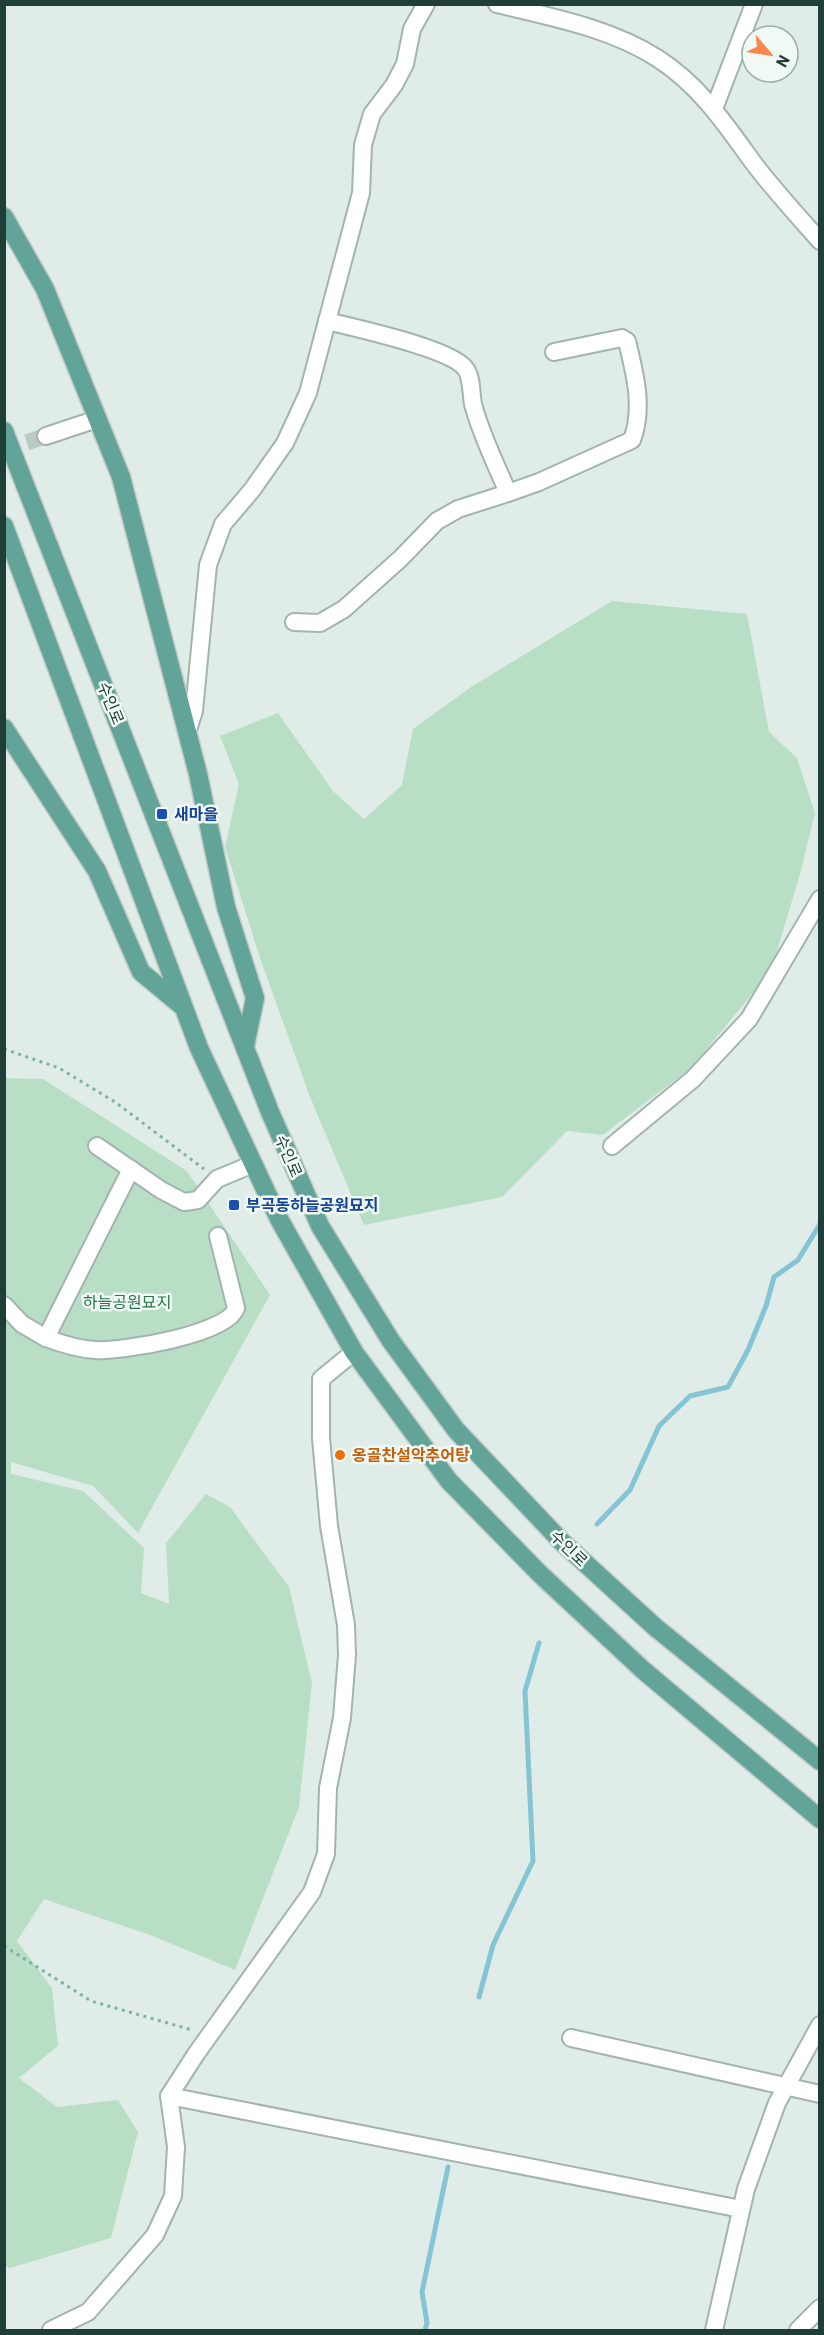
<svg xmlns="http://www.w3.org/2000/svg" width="824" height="2335" viewBox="0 0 824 2335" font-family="Barlow,'Noto Sans KR',sans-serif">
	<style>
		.green { fill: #b8dfc5 }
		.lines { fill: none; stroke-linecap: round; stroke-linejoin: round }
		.stream { stroke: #84c4d5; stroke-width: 5 }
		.minor-tunnel { stroke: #bac9c5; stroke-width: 16; stroke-dasharray: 16 8; stroke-linecap: butt }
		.minor-casing { stroke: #a3b4b0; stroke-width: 20 }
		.major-casing { stroke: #c1c9c7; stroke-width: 21 }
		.path { stroke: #7fb2a5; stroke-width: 3; stroke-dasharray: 3 4.5; stroke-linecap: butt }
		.minor { stroke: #fff; stroke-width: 16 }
		.major { stroke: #62a598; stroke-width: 18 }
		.transit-dot { fill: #1a4fb4; stroke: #f1f9f5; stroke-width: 2 }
		.food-dot { fill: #e8710a; stroke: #f1f9f5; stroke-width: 2 }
		.labels { text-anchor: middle; stroke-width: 5; stroke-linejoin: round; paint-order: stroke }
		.street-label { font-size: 16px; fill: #203e38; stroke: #f1f9f5 }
		.transit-label { font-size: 16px; font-weight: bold; fill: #164399; stroke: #f1f9f5; text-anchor: start }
		.park-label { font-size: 16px; fill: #27774b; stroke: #f1f9f5 }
		.food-label { font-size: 16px; font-weight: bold; fill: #c56008; stroke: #f1f9f5; text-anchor: start }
	</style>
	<rect width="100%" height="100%" fill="#e0ece8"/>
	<!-- green -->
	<g class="green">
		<polygon points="612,601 747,614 769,732 797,758 815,813 800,874 771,971 692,1067 603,1135 567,1131 502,1197 364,1225 310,1097 260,958 225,847 239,784 220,736 278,713 333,791 364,819 402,785 413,729 471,687"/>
		<polygon points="4,1078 43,1079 187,1171 270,1295 138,1533 93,1486 11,1462 11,1474 83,1491 144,1548 141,1593 169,1604 166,1543 206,1494 230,1507 289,1587 312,1683 299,1807 235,1970 150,1935 44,1899 17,1941 52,1988 58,2046 19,2078 57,2107 118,2100 138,2132 111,2238 10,2268 4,2266"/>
	</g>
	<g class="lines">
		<!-- stream -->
		<g class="stream">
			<polyline points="597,1524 630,1490 659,1426 690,1396 728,1387 748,1350 766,1306 774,1277 798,1260 820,1224"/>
			<polyline points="479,1997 493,1945 533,1861 525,1691 539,1643"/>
			<polyline points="425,2330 427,2323 422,2292 448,2167"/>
		</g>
		<!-- minor-tunnel -->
		<polyline class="minor-tunnel" points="4,450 46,436"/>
		<!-- minor casing -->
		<g class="minor-casing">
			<g id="minor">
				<path d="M 497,4 C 551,17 610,28 657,58 C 698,84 724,122 752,161 C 773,189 797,215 820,241"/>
				<polyline points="714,109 754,4"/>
				<path d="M 327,321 C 355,328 449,348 465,368 C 472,376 471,394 473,404 C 481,435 496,464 508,493 L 539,482 L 632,440 C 644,408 635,374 627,341 L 622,338 L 554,352"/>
				<polyline points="46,436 97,419"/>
				<polyline points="294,622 320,623 344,609 400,559 437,521 458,509 508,493"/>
				<polyline points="187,733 194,711 208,565 223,524 252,490 285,443 308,393 361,193 363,145 372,114 394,85 405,64 412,29 426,4"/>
				<polyline points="97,1146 161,1190 184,1202 198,1200 217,1179 253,1164"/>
				<polyline points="612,1146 693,1079 749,1019 820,899"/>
				<path d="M 131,1169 L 46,1338 C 62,1344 77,1349 95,1350 C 121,1352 229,1334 236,1308 L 218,1236"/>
				<polyline points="4,1305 22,1324 46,1338"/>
				<polyline points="571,2038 820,2094"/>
				<polyline points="169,2096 196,2054 312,1892 326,1854 328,1788 342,1718 347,1655 346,1625 329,1526 321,1438 321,1379 354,1352"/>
				<polyline points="51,2330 88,2312 155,2235 173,2196 176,2147 169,2096 741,2209"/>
				<polyline points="714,2330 746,2189 777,2103 820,2025"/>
				<polyline points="798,2330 820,2308"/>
			</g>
		</g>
		<!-- major casing -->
		<g class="major-casing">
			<g id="major">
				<polyline points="4,217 45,289 121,477 198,774 226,907 255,998 245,1046"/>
				<polyline points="4,431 270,1112 320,1226 391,1341 456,1430 562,1542 655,1627 820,1761"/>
				<polyline points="4,526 199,1048 279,1219 354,1352 449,1481 540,1574 643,1670 820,1819"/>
				<polyline points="4,728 97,871 141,972 182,1006"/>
			</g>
		</g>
		<!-- path -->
		<g class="path">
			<polyline points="4,1049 59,1068 115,1102 204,1169"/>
			<polyline points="4,1946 91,2001 192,2030"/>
		</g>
		<!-- minor -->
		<use href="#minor" class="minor"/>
		<!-- major -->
		<use href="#major" class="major"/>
	</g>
	<!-- markers -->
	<g class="transit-dot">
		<rect x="156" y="808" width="12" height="12" rx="3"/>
		<rect x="228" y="1199" width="12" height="12" rx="3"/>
	</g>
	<circle class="food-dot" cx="340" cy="1455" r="6"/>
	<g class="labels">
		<!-- street labels -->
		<g class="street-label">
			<text transform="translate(111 703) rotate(68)" y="6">수인로</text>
			<text transform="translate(289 1156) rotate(67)" y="6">수인로</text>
			<text transform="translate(569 1548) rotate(44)" y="6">수인로</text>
		</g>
		<!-- transit labels -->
		<g class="transit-label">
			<text x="174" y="820">새마을</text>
			<text x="246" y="1211">부곡동하늘공원묘지</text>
		</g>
		<!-- park labels -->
		<g class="park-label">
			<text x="127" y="1308">하늘공원묘지</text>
		</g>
		<!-- food labels -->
		<g class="food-label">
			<text x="352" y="1461">옹골찬설악추어탕</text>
		</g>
	</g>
	<!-- border -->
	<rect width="824" height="2335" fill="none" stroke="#203e38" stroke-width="12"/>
	<!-- north arrow -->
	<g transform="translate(770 54) rotate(119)"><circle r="28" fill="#f1f9f5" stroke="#9daea9" stroke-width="1.5"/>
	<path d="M0-4.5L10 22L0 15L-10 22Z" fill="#fb8550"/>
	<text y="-9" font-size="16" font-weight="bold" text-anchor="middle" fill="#203e38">N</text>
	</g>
</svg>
